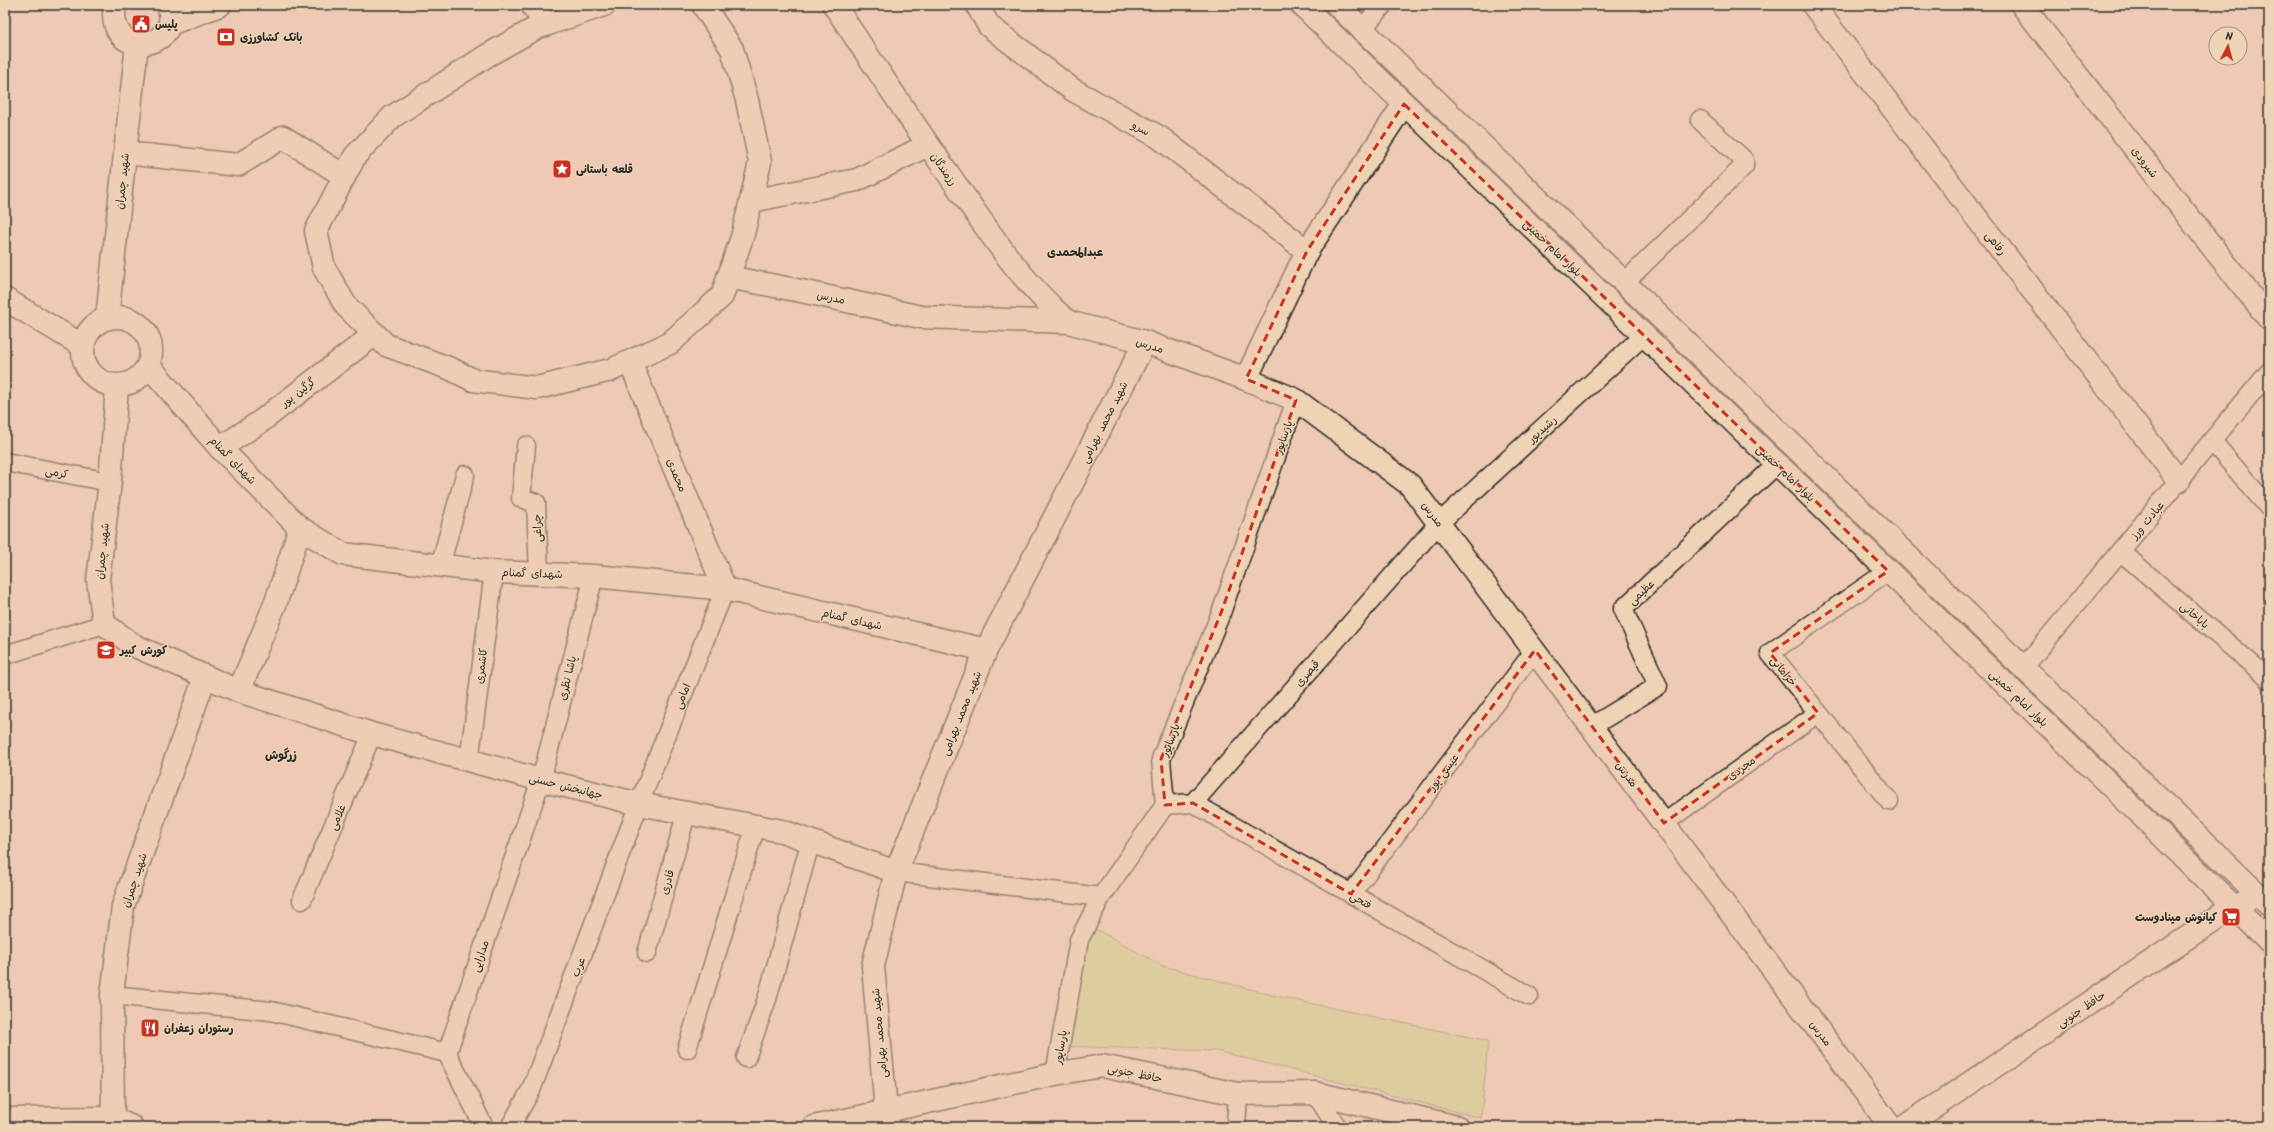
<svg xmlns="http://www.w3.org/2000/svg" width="2274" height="1132" viewBox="0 0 2274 1132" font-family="Kalam,'Playpen Sans Arabic',sans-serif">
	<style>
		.green { fill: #c7d285; stroke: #797e58 }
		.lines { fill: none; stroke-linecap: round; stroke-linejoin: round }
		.street-casing { stroke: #2b2b2b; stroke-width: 21 }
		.secondary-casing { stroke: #2b2b2b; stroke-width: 25 }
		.street { stroke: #eed3b5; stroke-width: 18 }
		.secondary { stroke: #eed3b5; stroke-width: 22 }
		.marked { fill: none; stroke: #c8321e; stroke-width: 3; stroke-dasharray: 8 5; stroke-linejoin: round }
		.labels { text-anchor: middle; stroke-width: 3; stroke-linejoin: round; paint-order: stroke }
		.poi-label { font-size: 11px; font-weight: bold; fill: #2b2b2b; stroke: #eed3b5; text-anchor: start }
		.street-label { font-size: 11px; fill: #2b2b2b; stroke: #eed3b5 }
		.neighbourhood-label { font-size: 12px; font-weight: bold; fill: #2b2b2b; stroke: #eed3b5 }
	</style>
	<rect width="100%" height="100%" fill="#eec9b3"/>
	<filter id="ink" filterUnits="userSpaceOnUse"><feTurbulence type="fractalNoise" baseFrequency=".025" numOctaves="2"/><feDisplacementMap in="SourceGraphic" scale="8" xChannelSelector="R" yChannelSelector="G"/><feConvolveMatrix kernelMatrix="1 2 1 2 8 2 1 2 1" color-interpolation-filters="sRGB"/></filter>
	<g filter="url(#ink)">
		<!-- green -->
		<polygon class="green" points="1090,926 1163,966 1276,996 1488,1041 1481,1118 1217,1051 1053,1046"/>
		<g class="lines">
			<!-- street casing -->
			<g class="street-casing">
				<g id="street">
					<polyline points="1362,29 1383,5"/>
					<polyline points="1625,282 1744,166 1744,160 1700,120"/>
					<polyline points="2212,441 2269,508"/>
					<polyline points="526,446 521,498 536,503 539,573"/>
					<polyline points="5,462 110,482"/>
					<polyline points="2120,551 2269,679"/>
					<polyline points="440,566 465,475"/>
					<polyline points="1888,571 1770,653 1889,801"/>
					<polyline points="5,655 104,624"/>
					<polyline points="2024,667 2269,372"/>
					<polyline points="1592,726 1658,686 1623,609 1777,464"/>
					<polyline points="469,761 494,572"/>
					<polyline points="1193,803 1529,996"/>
					<polyline points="1165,805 1193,803 1439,523 1644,335"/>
					<polyline points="1664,823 1818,713"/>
					<polyline points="896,872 1101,897"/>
					<polyline points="1351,894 1535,650"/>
					<polyline points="302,900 372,734"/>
					<polyline points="647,953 687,811"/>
					<polyline points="112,995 271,1011 447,1053"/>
					<polyline points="687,1049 756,825"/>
					<polyline points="746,1058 767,999 811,840"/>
					<polyline points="1055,1074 1079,940 1101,897 1165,805 1161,759 1221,613 1296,400"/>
					<polyline points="1315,1093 1337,1127"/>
					<polyline points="886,1110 891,1127"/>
					<polyline points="484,1127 447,1053 541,780 594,576"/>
					<polyline points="510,1127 531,1090 639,804 725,589"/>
					<polyline points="1236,1127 1238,1094"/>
				</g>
			</g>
			<!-- secondary casing -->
			<g class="secondary-casing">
				<g id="secondary">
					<path d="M 116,5 C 113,11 114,17 115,23 C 124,60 183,43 168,5"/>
					<polyline points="532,5 546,25"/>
					<polyline points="604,5 536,28 488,55 392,117 355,156 316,231 324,268 346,306 386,345 451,369 473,380 537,388 611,370 670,343 722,296 743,234 760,162 747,100 732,49 703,5"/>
					<path d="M 834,5 C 877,69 919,133 964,196 C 995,241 1026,286 1068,322"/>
					<polyline points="977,5 989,26 1073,90 1159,137 1307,251"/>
					<polyline points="1302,5 2147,821 2269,942"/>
					<polyline points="1337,5 2269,905"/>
					<polyline points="1813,5 2179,481"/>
					<polyline points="2022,5 2269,319"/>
					<polyline points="170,24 220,5"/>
					<polyline points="125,153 238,165 283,137 344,176"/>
					<polyline points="751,201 857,180 928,145"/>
					<polyline points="728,277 801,291 921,317 1068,322 1145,342 1246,379 1296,400 1410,485 1891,1127"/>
					<polyline points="5,299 83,346"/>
					<circle cx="117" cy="351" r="34"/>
					<polyline points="107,318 137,44"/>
					<polyline points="630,362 725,589"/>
					<polyline points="149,366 220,448 300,528 343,554 494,572 594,576 725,589 986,650"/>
					<polyline points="1246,379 1307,251 1404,104"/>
					<polyline points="117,386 110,482 98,580 104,624 135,646 239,691 372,734 541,780 639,804 782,831 896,872"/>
					<polyline points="220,448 260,422 375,334"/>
					<polyline points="239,691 276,602 300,528"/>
					<polyline points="886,1110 873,966 896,872 986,650 1145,342"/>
					<polyline points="5,1119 112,1118 132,1127"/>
					<polyline points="113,1127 112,995 123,906 205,677"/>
					<polyline points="814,1127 1055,1074 1102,1066 1238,1094 1315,1093 1457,1127"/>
					<polyline points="1904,1127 2233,907 2245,902"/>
				</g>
			</g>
			<!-- street -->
			<use href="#street" class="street"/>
			<!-- secondary -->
			<use href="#secondary" class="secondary"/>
		</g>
	</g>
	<!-- marked area -->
	<path d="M0 0H2274V1132H0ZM 1404,104 L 1888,571 L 1770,653 L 1818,713 L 1664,823 L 1535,650 L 1351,894 L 1193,803 L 1165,805 L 1161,759 L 1221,613 L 1296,400 L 1246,379 L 1307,251 Z" fill="#eec9b3" fill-opacity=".55" fill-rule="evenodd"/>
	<path class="marked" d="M 1404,104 L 1888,571 L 1770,653 L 1818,713 L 1664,823 L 1535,650 L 1351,894 L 1193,803 L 1165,805 L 1161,759 L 1221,613 L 1296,400 L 1246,379 L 1307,251 Z"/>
	<!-- icons -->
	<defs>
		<g id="civic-square" transform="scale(1)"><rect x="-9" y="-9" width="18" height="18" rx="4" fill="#c8321e" stroke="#eed3b5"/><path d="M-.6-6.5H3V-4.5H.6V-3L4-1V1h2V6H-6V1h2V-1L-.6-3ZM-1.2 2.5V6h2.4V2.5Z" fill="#fff"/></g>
		<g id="bank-square" transform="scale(1)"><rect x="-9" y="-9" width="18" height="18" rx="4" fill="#c8321e" stroke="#eed3b5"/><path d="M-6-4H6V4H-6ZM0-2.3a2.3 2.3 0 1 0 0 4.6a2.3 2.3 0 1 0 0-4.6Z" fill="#fff"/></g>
		<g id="sight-square" transform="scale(1)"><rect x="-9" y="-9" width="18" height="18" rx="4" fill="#c8321e" stroke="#eed3b5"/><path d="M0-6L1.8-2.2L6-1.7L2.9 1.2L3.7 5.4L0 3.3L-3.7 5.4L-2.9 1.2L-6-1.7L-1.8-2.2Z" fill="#fff"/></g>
		<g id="school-square" transform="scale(1)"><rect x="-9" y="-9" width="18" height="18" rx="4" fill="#c8321e" stroke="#eed3b5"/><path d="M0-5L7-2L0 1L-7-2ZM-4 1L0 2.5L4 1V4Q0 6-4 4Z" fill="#fff"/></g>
		<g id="supermarket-square" transform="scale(1)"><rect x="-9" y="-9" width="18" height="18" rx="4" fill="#c8321e" stroke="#eed3b5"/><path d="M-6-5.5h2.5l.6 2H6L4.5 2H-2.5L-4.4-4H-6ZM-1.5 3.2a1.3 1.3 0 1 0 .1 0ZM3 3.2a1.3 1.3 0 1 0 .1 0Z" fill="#fff"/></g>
		<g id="restaurant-square" transform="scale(1)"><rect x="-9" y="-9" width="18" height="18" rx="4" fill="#c8321e" stroke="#eed3b5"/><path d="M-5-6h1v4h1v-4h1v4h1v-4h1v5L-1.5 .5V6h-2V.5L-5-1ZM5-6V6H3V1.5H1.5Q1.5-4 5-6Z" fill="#fff"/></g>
	</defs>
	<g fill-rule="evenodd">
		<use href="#civic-square" x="141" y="24"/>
		<use href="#bank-square" x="226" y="37"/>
		<use href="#sight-square" x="562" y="169"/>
		<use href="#school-square" x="106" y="650"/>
		<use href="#supermarket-square" x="2231" y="917"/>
		<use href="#restaurant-square" x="150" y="1028"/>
	</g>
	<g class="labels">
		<!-- poi labels -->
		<g class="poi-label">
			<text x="155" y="28">پلیس</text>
			<text x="240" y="41">بانک کشاورزی</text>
			<text x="576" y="173">قلعه باستانی</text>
			<text x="120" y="654">کورش کبیر</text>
			<text x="2217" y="921" text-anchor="end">کیانوش مینادوست</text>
			<text x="164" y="1032">رستوران زعفران</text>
		</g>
		<!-- street labels -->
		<g class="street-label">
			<text transform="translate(1141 128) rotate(29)" y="4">سرو</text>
			<text transform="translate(2145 162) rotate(52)" y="4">شیرودی</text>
			<text transform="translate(944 169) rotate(55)" y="4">رزمندگان</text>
			<text transform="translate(122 181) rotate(-84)" y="4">شهید چمران</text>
			<text transform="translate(1996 243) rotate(52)" y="4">رفاهی</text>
			<text transform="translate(1553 248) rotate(44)" y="4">بلوار امام خمینی</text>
			<text transform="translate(831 297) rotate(12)" y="4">مدرس</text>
			<text transform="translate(1150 345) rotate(18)" y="4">مدرس</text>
			<text transform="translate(298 392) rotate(-37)" y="4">گرگین پور</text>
			<text transform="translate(1104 422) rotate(-63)" y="4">شهید محمد بهرامی</text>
			<text transform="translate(1542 429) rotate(-42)" y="4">رشیدپور</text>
			<text transform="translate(1283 437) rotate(-71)" y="4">پارساپور</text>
			<text transform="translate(233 460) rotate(46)" y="4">شهدای گمنام</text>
			<text transform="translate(57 472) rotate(11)" y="4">کرمی</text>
			<text transform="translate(1786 473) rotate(44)" y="4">بلوار امام خمینی</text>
			<text transform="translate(677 475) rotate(67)" y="4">محمدی</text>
			<text transform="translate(1433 514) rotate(53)" y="4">مدرس</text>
			<text transform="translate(2147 520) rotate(-50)" y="4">عبادت ورز</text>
			<text transform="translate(537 528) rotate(-93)" y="4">چراغی</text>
			<text transform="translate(102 551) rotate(-84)" y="4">شهید چمران</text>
			<text transform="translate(532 573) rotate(2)" y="4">شهدای گمنام</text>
			<text transform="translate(1641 592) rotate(-43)" y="4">عظیمی</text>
			<text transform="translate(2195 615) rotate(41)" y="4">باباخانی</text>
			<text transform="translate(852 619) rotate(13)" y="4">شهدای گمنام</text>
			<text transform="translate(481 666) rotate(-83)" y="4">کاشمری</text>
			<text transform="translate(1784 671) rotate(51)" y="4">خرامانی</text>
			<text transform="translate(1307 673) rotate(-49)" y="4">قیصری</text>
			<text transform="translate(567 678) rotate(-76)" y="4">پاشا نظری</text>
			<text transform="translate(682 696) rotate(-68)" y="4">امامی</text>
			<text transform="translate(2019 698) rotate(44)" y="4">بلوار امام خمینی</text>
			<text transform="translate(961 713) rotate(-68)" y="4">شهید محمد بهرامی</text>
			<text transform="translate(1170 740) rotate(-69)" y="4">پارساپور</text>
			<text transform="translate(1741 768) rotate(-36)" y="4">مجردی</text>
			<text transform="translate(1443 772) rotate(-53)" y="4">عیسی پور</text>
			<text transform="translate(1627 774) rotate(53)" y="4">مدرس</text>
			<text transform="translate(566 786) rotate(14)" y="4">جهانبخش حسنی</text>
			<text transform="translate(337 817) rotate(-67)" y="4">غلامی</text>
			<text transform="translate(134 880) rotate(-71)" y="4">شهید چمران</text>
			<text transform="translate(667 882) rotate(-74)" y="4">قادری</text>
			<text transform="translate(1361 900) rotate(30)" y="4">فتحی</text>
			<text transform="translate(480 956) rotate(-71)" y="4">مدارایی</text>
			<text transform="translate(578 967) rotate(-69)" y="4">عرب</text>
			<text transform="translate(2081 1009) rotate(-34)" y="4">حافظ جنوبی</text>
			<text transform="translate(879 1033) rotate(-95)" y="4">شهید محمد بهرامی</text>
			<text transform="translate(1821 1033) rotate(53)" y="4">مدرس</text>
			<text transform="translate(1060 1047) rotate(-80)" y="4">پارساپور</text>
			<text transform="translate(1135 1073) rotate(12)" y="4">حافظ جنوبی</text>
		</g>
		<!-- neighbourhood labels -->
		<g class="neighbourhood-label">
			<text x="1075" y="256">عبدالمحمدی</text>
			<text x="281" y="759">زرگوش</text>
		</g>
	</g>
	<!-- margin -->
	<rect width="2274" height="1132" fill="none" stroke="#eed3b5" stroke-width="20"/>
	<rect x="10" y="10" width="2254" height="1112" fill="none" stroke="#2b2b2b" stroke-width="1.5" filter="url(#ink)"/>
	<!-- north arrow -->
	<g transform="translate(2228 46) rotate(6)"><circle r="19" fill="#eed3b5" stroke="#a0907e"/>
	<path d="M0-3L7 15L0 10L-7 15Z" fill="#c8321e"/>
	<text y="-6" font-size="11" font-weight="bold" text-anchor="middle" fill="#2b2b2b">N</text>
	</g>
</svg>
